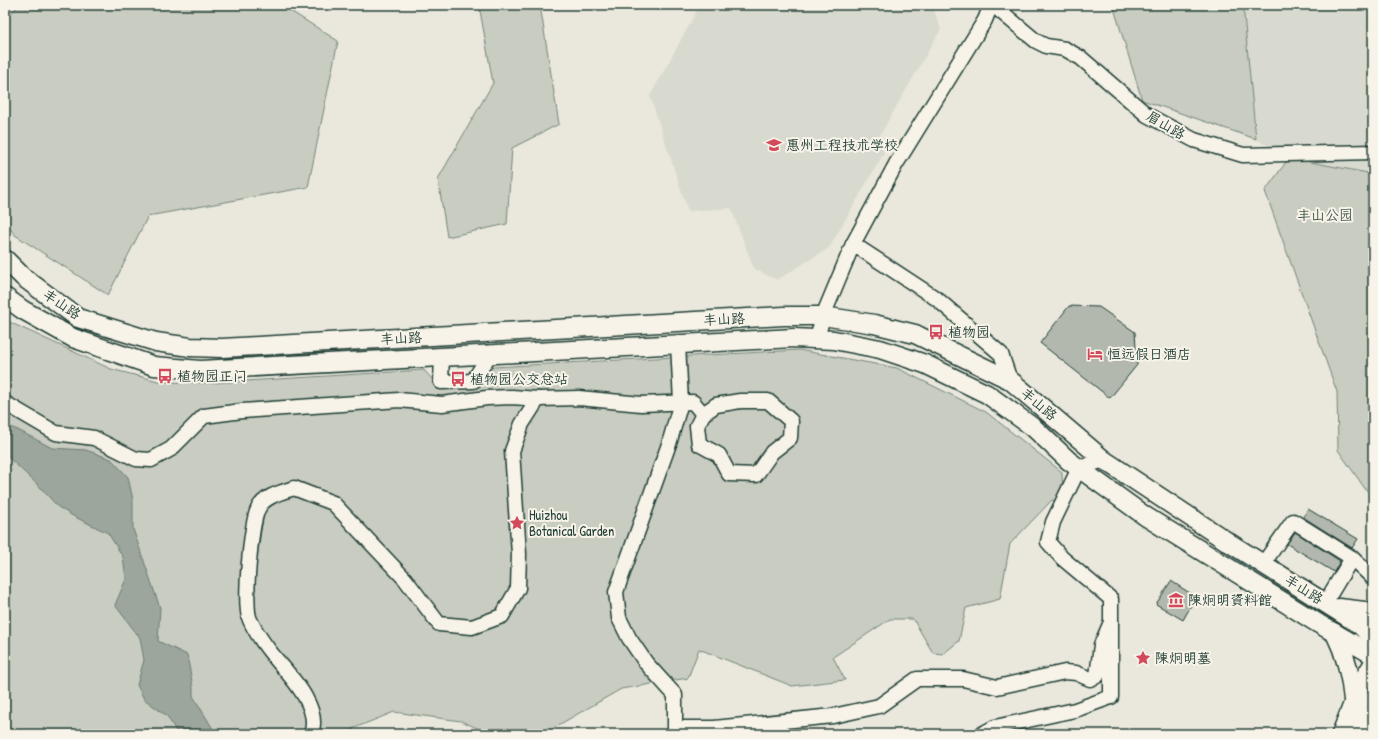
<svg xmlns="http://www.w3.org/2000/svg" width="1378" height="739" viewBox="0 0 1378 739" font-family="'Patrick Hand','LXGW WenKai TC',sans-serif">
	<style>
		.built { fill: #d9dacf }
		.green { fill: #c8ccc1; stroke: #74847a }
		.water { fill: #9ca69c; stroke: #6a7c72 }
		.building { fill: #b2b8ae; stroke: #1f3d34 }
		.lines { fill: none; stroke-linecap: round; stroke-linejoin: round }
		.minor-casing { stroke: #1f3d34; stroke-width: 17 }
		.major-casing { stroke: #1f3d34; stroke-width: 21 }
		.minor { stroke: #f7f3e8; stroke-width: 14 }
		.major { stroke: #f7f3e8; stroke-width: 18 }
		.labels { text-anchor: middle; stroke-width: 4; stroke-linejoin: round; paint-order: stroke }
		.street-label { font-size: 14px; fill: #1f3d34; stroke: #f7f3e8 }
		.poi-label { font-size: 14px; fill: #1f3d34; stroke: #f7f3e8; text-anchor: start }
		.park-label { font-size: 14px; fill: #415a50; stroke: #f7f3e8 }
	</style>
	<rect width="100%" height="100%" fill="#eae8dd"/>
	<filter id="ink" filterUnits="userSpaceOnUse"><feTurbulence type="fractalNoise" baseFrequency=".025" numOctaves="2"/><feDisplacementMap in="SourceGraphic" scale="8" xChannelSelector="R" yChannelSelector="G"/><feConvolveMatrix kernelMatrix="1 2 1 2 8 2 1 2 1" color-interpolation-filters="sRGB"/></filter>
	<g filter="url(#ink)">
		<!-- built -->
		<g class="built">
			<polygon points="700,5 932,5 941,29 879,137 884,153 829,248 777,280 754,269 731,208 688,211 650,96"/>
			<polygon points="1243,5 1373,5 1373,174 1289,158 1256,139"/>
		</g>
		<!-- green -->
		<g class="green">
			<polygon points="19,5 281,5 338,41 308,187 148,216 108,295 15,235 5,222 5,20"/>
			<polygon points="479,5 540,5 559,124 512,148 507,224 447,237 438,179 493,83"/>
			<polygon points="1113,5 1243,5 1256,139 1142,100"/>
			<polygon points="1289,158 1373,174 1373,492 1366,490 1338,450 1337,392 1265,191"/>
			<polygon points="5,320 111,369 162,382 213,383 424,370 440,388 480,387 493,367 799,350 897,368 986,412 1062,472 1063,503 1052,500 1010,544 1000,599 966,608 959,641 943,654 933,653 913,619 890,619 833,657 845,680 792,686 699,649 688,678 621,689 543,734 491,734 461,721 394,712 352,729 353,734 5,734"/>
		</g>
		<!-- water -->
		<polygon class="water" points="5,425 18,430 52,448 86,450 111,459 128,477 133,500 133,529 160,608 158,641 187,655 193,687 193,696 213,729 212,734 178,734 167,716 144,699 137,685 144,660 140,638 115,605 126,579 123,557 108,533 73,516 58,507 41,488 5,454"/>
		<!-- building -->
		<g class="building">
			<polygon points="1069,306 1099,307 1135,332 1137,365 1110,398 1040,343"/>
			<polygon points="1308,509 1358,539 1352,548 1303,517"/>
			<polygon points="1295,532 1340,561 1334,572 1287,544"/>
			<polygon points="1171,581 1196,597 1183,620 1156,604"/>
		</g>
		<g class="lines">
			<!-- minor casing -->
			<g class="minor-casing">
				<g id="minor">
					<polyline points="993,5 1036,41 1046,46 1065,49 1081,58 1147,115 1194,140 1243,155 1373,152"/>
					<polyline points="853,244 937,299 1001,354 1010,380"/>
					<polyline points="817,339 823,316 853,244 896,164 985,20 991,5"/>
					<polyline points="678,344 681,402 669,444 616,592 619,618 629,638 646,663 675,695 675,728 714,728 833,716 879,706 917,679 963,679 997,687 1065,672 1076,673 1090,679 1097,676 1101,645 1111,622"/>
					<polyline points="442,356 441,382 473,381 490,354"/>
					<polygon points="740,401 768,401 791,421 790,438 772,452 756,475 729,474 719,455 699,444 697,426 703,414 716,405"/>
					<polyline points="5,403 56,433 94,438 136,459 151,460 171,449 204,416 242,411 399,400 442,404 487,398 512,397 538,399 579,398 641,404 693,402 703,414"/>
					<polyline points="1352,558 1373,578"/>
					<polyline points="1263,564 1293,521 1352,558 1325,603"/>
					<path d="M 311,734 C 322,706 287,673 271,653 C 264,644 255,631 250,620 C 243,606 251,524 258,509 C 264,496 282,492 294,488 L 333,503 L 405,579 L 439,624 L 472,627 L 502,616 L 518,588 L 519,554 L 512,451 L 522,424 L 538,399"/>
					<polyline points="982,734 995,727 1075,710 1111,697 1111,599 1062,558 1048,542 1053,522 1079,468 1104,460"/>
				</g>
			</g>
			<!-- major casing -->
			<g class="major-casing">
				<g id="major">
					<polyline points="5,259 23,277 78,318 156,342 190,347 222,348 784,316 823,316 874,324 915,334 1010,380 1104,460 1228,542 1360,625 1373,638"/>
					<polyline points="5,297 23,310 73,338 154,366 200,370 794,338 834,340 880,349 925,364 987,394 1034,428 1069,461 1145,516 1319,624 1373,655"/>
					<polyline points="1339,608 1373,612"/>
					<path d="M 1335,633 C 1346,655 1351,676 1353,700"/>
					<polyline points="1341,734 1361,683 1373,664"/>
					<polyline points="1360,734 1373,699"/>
				</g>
			</g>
			<!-- minor -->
			<use href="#minor" class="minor"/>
			<!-- major -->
			<use href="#major" class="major"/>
		</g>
	</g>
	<!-- icons -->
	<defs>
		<g id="school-bare" transform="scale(1.2)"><path d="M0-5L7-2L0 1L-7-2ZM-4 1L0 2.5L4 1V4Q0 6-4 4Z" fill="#d1495b" stroke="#f7f3e8" stroke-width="2.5" paint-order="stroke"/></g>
		<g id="bus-bare" transform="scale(1.2)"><path d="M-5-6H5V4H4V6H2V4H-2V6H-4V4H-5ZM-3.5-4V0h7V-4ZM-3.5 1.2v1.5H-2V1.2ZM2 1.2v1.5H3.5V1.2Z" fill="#d1495b" stroke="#f7f3e8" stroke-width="2.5" paint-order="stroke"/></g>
		<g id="hotel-bare" transform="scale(1.2)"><path d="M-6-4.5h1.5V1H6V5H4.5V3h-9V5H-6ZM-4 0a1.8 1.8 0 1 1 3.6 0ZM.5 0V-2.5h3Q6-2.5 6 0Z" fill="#d1495b" stroke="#f7f3e8" stroke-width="2.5" paint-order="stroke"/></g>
		<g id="sight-bare" transform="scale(1.2)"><path d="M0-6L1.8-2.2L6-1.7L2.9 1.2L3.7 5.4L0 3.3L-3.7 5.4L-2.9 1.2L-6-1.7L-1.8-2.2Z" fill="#d1495b" stroke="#f7f3e8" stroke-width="2.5" paint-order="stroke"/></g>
		<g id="museum-bare" transform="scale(1.2)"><path d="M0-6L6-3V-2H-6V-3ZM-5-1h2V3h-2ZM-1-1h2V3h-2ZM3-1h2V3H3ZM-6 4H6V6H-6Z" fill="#d1495b" stroke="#f7f3e8" stroke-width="2.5" paint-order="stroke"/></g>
	</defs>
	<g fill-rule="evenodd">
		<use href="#school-bare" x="774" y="145"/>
		<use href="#bus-bare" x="936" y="332"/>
		<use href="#hotel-bare" x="1095" y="354"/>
		<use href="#bus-bare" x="165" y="376"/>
		<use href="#bus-bare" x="458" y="379"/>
		<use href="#sight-bare" x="517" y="523"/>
		<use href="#museum-bare" x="1176" y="600"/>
		<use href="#sight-bare" x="1143" y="658"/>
	</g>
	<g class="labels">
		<!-- street labels -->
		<g class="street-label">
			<text transform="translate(1166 125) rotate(30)" y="5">眉山路</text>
			<text transform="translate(62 304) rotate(34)" y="5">丰山路</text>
			<text transform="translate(724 319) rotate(-3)" y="5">丰山路</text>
			<text transform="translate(401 338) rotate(-3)" y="5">丰山路</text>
			<text transform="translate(1039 404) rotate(40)" y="5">丰山路</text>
			<text transform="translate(1304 589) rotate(32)" y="5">丰山路</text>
		</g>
		<!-- poi labels -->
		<g class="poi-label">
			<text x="786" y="150">惠州工程技术学校</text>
			<text x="948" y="337">植物园</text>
			<text x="1107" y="359">恒远假日酒店</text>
			<text x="177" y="381">植物园正门</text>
			<text x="470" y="384">植物园公交总站</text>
			<text x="529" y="520">Huizhou<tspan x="529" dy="16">Botanical Garden</tspan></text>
			<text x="1188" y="605">陳炯明資料館</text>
			<text x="1155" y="663">陳炯明墓</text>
		</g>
		<!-- park labels -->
		<g class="park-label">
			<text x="1325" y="220">丰山公园</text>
		</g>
	</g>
	<!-- margin -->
	<rect width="1378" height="739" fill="none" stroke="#f7f3e8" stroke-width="20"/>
	<rect x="10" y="10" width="1358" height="719" fill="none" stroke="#1f3d34" stroke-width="1.5" filter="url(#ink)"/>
</svg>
